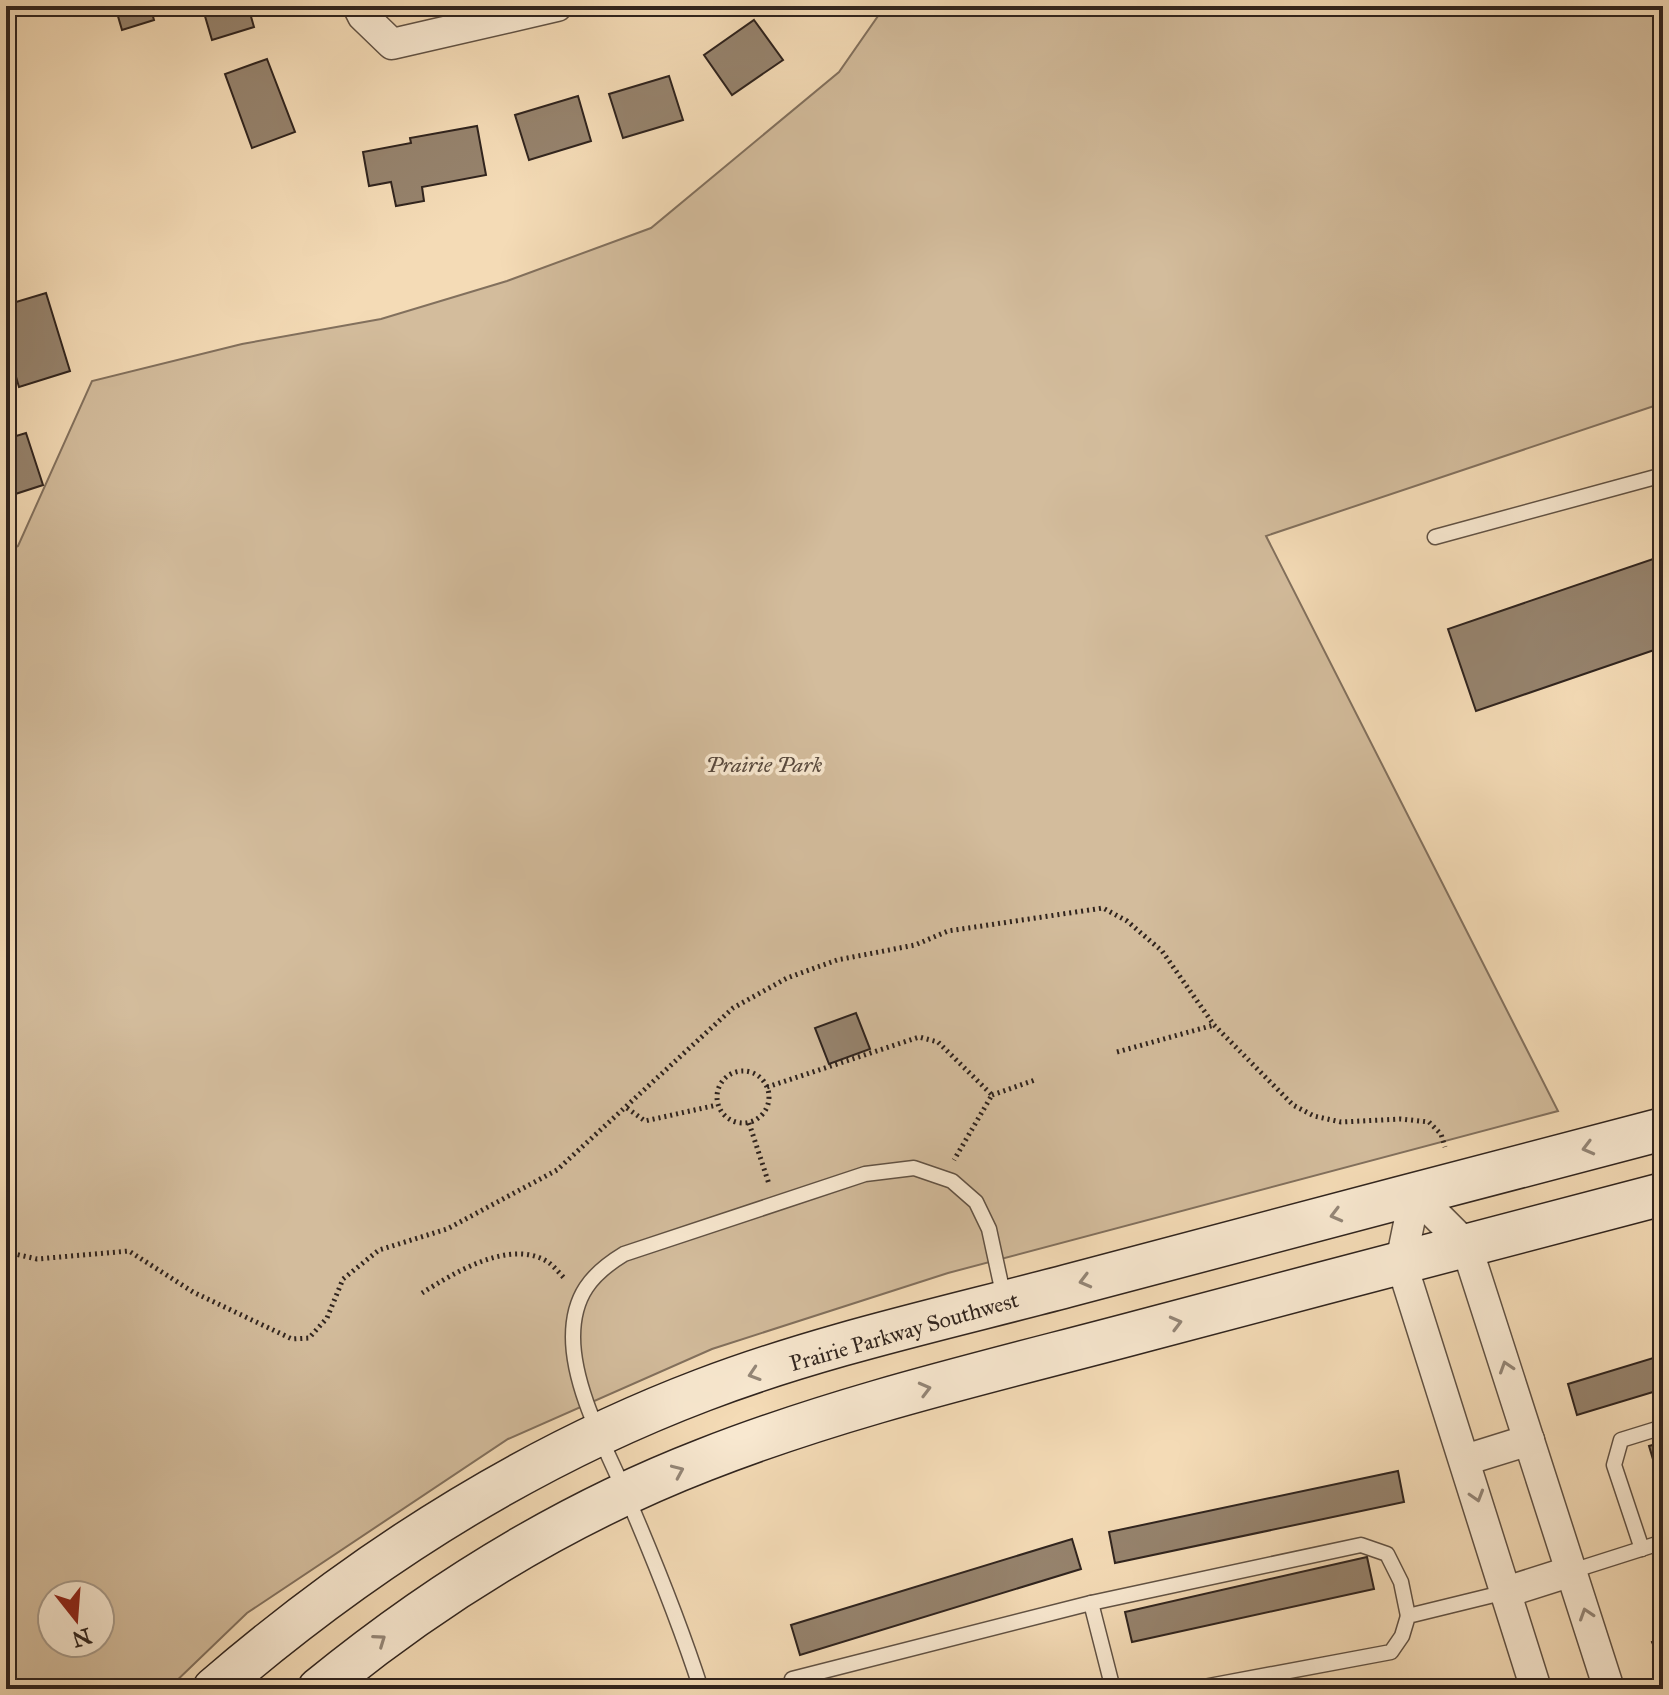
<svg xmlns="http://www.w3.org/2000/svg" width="1669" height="1695" viewBox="0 0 1669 1695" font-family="'IM FELL Great Primer',serif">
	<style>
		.green { fill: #d3bc9c; stroke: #82705d; stroke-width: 2; fill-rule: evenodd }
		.building { fill: #96836d; stroke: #30241e; stroke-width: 2 }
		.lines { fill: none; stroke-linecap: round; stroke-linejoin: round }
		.lane-casing { stroke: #615244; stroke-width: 17 }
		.street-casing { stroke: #615244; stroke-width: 33 }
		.secondary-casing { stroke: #30241e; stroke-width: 45 }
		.path { stroke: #30241e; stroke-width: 5; stroke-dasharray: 2 4; stroke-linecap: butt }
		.lane { stroke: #f8e8d0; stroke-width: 14 }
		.street { stroke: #f8e8d0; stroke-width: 30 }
		.secondary { stroke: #f8e8d0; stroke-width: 42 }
		.oneway { stroke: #948677 }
		.labels { text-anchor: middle; stroke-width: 7; stroke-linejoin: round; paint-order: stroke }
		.park-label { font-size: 22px; font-style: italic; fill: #594a3e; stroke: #f8e8d0 }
		.street-label { font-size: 22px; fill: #30241e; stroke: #f8e8d0 }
	</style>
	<rect width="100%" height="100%" fill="#f4dbb6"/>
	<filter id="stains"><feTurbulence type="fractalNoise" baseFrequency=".0025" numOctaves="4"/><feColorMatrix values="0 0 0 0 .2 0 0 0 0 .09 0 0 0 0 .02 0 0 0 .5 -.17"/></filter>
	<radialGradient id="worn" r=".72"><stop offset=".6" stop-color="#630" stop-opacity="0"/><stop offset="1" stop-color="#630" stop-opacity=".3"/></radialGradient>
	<!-- green -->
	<path class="green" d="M 885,6 L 1663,6 L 1663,403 L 1266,536 L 1558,1111 L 948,1273 L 712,1349 L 508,1439 L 247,1613 L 168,1689 L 6,1689 L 6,552 L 18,546 L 92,381 L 242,344 L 381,319 L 507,281 L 651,228 L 839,72 ZM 52,1595 L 100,1595 L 100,1643 L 52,1643 Z"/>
	<!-- building -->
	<g class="building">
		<polygon points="115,6 150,6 154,20 122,30"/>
		<polygon points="202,6 248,6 254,27 212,40"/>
		<polygon points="754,20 783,60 732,95 704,55"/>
		<polygon points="267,59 295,132 252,148 225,74"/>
		<polygon points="669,76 683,120 623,138 609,94"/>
		<polygon points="578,96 591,141 529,160 515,115"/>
		<polygon points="477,126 486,175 422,187 424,201 396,206 391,182 369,186 363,152 411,143 410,138"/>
		<polygon points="46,293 70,371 19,387 6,343 6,305"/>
		<polygon points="26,433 43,485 6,497 6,439"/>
		<polygon points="1656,558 1663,579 1663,647 1476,711 1448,629"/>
		<polygon points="856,1013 870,1049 829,1064 815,1028"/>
		<polygon points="1663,1355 1663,1389 1577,1415 1568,1384"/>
		<polygon points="1663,1442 1663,1475 1658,1476 1649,1446"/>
		<polygon points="1398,1471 1404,1502 1115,1563 1109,1532"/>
		<polygon points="1072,1539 1081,1569 800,1655 791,1625"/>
		<polygon points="1367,1557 1374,1589 1132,1642 1125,1612"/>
		<polygon points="1663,1637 1663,1667 1652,1642"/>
	</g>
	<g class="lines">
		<!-- lane casing -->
		<g class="lane-casing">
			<g id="lane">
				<polyline points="1435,537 1663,475"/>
				<polyline points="1642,1549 1614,1465 1621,1440 1663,1427"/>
				<polyline points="1572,1571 1663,1542"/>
				<polyline points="1091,1603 1113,1689"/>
				<polyline points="792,1679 1091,1603 1361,1545 1387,1554 1401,1582 1408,1616"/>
				<path d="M 701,1689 C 680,1624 655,1562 628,1499 C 608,1452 573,1390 573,1337 C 573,1296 591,1274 624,1254 L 865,1174 L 914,1168 L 952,1181 L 976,1202 L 989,1229 L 1004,1298"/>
				<polyline points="1193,1689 1391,1652 1402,1636 1408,1616 1506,1592"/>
			</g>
		</g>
		<!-- street casing -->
		<g class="street-casing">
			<g id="street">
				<polyline points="358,6 363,16 392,44 557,6"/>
				<polyline points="1465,1460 1529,1440"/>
				<polyline points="1506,1592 1572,1571"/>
				<polyline points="1536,1689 1401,1262 1415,1194 1466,1245 1609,1689"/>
			</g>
		</g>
		<!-- secondary casing -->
		<g class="secondary-casing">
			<g id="secondary">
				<path d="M 214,1689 C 359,1564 524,1458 703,1390 C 821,1345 946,1318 1067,1286 C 1266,1233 1464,1181 1663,1129"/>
				<path d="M 319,1689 C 434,1595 565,1514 704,1460 C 849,1403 1001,1369 1150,1329 C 1321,1284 1492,1238 1663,1194"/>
			</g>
		</g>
		<!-- path -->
		<g class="path">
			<polyline points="1117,1052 1214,1025"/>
			<circle cx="743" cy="1097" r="26"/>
			<polyline points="767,1087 919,1037 938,1042 992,1095 954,1160"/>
			<polyline points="992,1095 1035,1080"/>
			<polyline points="627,1108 645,1121 717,1105"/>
			<polyline points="749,1123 769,1184"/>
			<polyline points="6,1252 37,1259 129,1251 193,1292 292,1339 309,1338 327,1318 343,1279 379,1250 447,1229 557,1170 733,1008 787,978 837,960 915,945 948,931 1103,908 1127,921 1162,951 1214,1025 1293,1105 1314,1116 1341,1122 1401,1119 1429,1122 1441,1134 1445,1147"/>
			<path d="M 422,1293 C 454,1273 510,1238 548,1262 C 554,1266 560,1274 566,1280"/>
		</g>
		<!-- lane -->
		<use href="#lane" class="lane"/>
		<!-- street -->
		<use href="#street" class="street"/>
		<!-- secondary -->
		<use href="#secondary" class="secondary"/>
	</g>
	<!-- one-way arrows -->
	<defs><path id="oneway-chevron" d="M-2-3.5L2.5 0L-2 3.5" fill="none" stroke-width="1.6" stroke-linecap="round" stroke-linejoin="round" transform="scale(2)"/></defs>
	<g class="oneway">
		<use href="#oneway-chevron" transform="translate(1588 1148) rotate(165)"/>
		<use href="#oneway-chevron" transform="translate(1336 1215) rotate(165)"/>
		<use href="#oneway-chevron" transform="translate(1085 1281) rotate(165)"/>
		<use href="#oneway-chevron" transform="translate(1176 1323) rotate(-15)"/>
		<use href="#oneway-chevron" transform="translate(1506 1367) rotate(-108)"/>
		<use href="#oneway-chevron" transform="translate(754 1374) rotate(162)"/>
		<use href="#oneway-chevron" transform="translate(925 1389) rotate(-15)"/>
		<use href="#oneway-chevron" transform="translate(678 1471) rotate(-24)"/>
		<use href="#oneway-chevron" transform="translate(1477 1496) rotate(73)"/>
		<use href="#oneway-chevron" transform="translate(1586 1614) rotate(-108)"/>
		<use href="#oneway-chevron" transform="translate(380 1640) rotate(-35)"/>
	</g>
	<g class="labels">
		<!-- park labels -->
		<g class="park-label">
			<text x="764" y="772">Prairie Park</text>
		</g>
		<!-- street labels -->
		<g class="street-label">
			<text transform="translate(904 1331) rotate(-16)" y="8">Prairie Parkway Southwest</text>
		</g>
	</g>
	<!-- margin -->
	<rect width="1669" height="1695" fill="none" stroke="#f4dbb6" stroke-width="32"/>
	<rect x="8" y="8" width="1653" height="1679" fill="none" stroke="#30241e" stroke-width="4"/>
	<rect x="16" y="16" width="1637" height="1663" fill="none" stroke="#30241e" stroke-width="2"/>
	<!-- north arrow -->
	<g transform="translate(76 1619) rotate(163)"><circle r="38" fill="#f8e8d0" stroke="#a89a89" stroke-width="2"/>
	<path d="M0-6L14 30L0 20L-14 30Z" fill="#8f2418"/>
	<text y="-12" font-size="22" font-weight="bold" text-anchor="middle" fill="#30241e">N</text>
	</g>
	<rect width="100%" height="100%" filter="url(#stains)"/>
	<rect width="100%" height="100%" fill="url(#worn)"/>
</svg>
